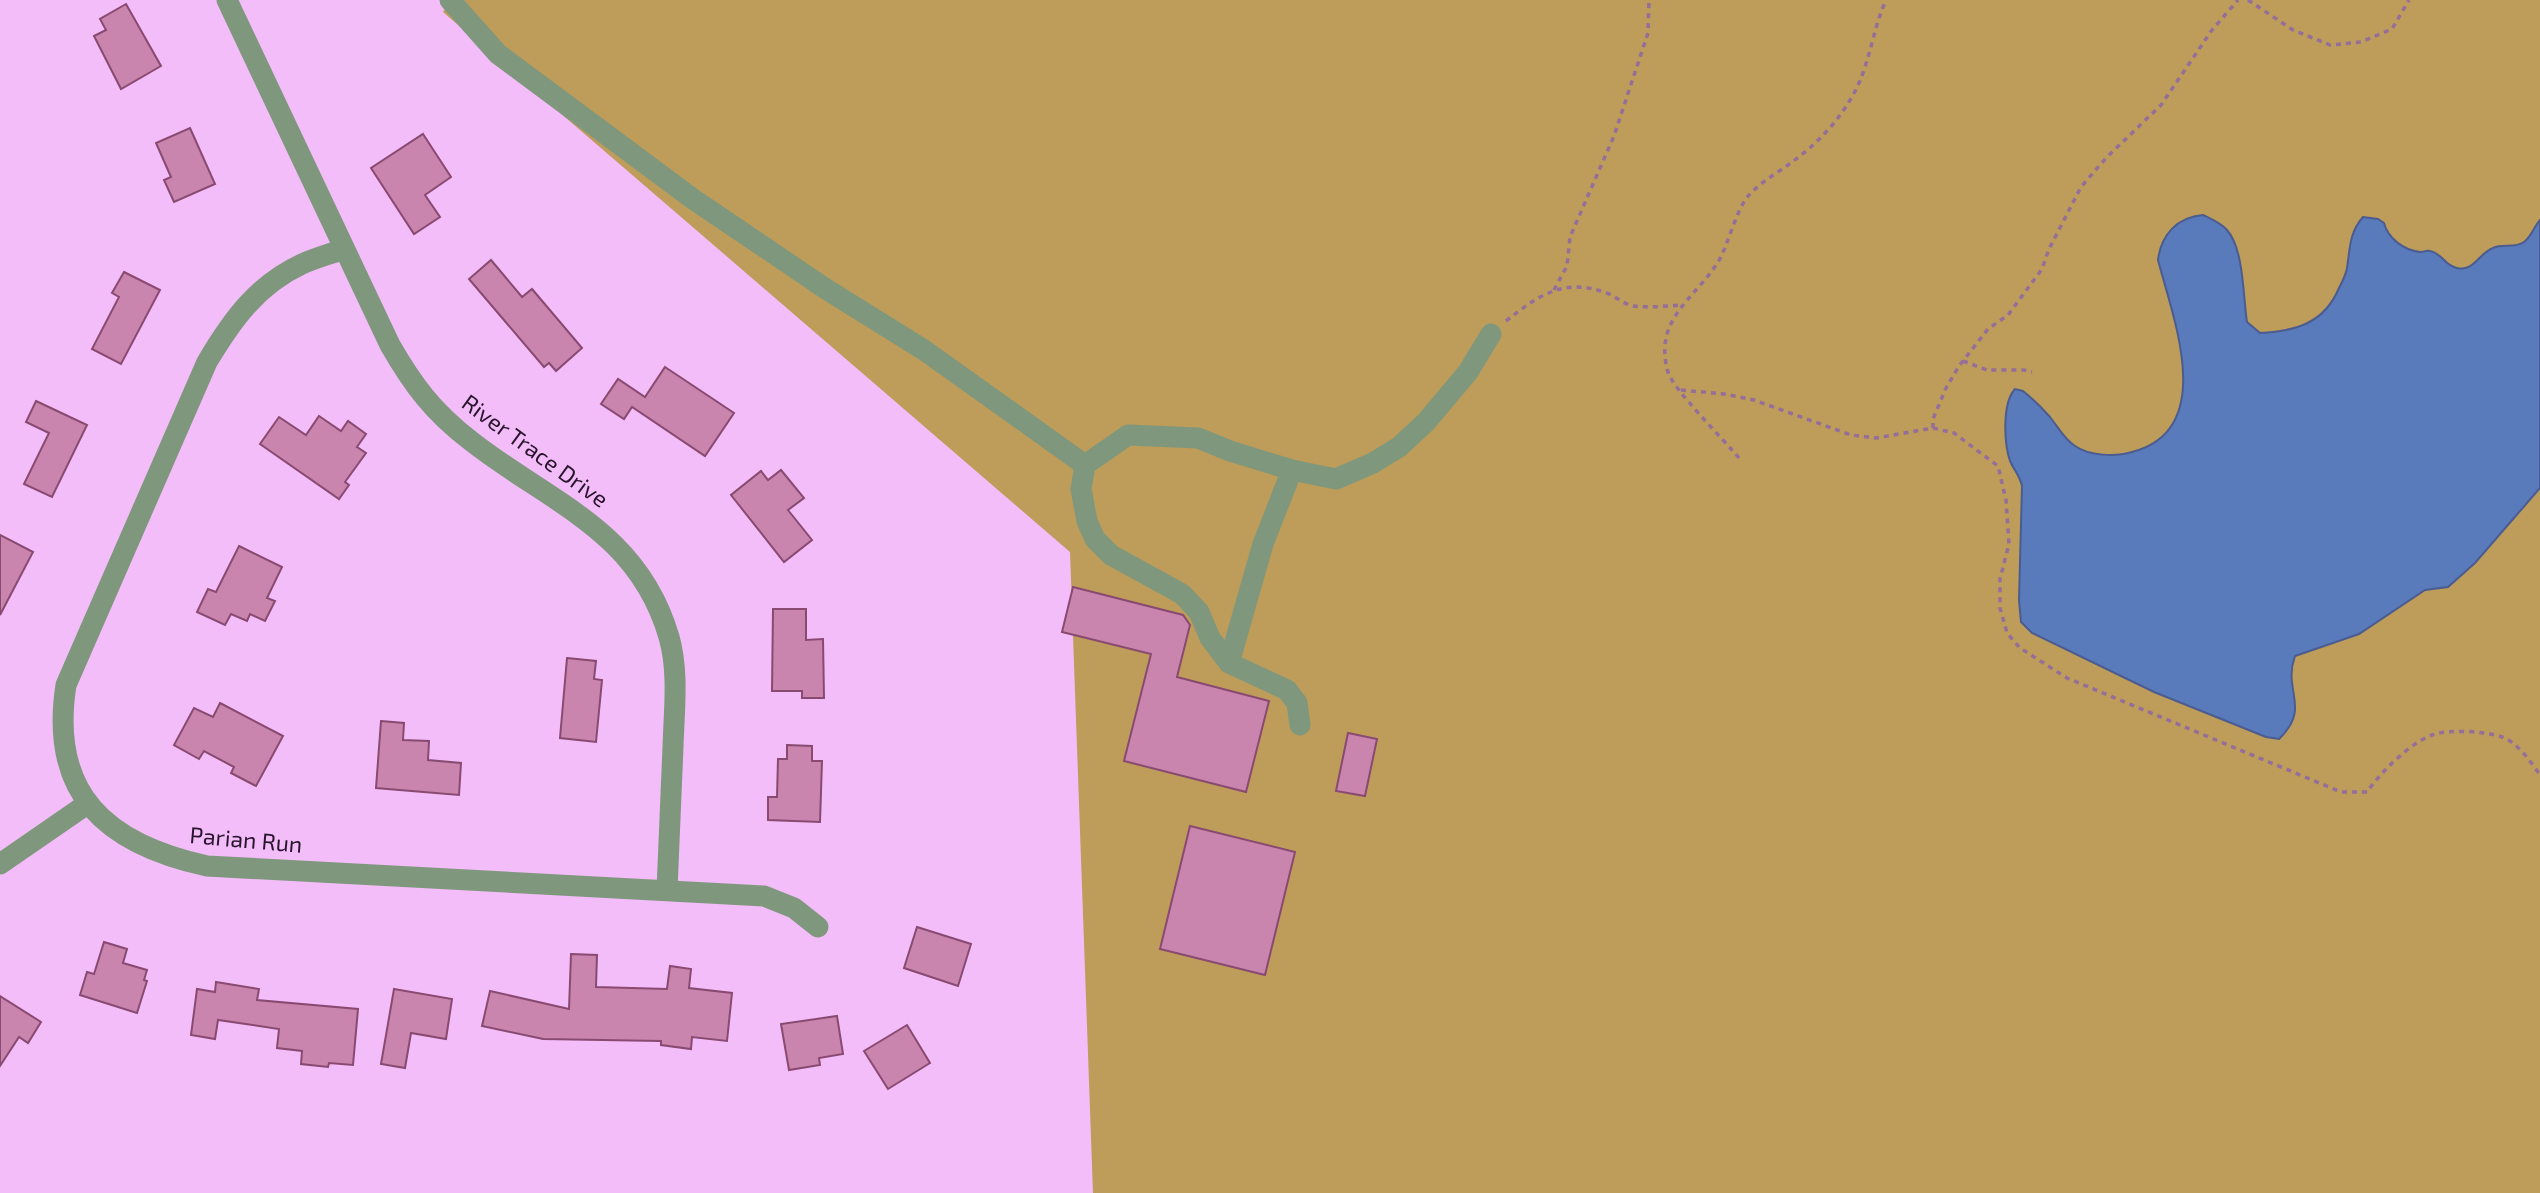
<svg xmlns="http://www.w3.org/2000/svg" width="2540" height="1193" viewBox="0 0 2540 1193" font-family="'Exo 2',sans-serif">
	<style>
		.green { fill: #be9c5a }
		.water { fill: #597abb; stroke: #4b5c90; stroke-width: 2 }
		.building { fill: #ca85ae; stroke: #894a71; stroke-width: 2 }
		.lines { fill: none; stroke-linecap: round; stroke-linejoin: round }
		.path { stroke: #956e99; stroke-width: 3.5; stroke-dasharray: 5 5; stroke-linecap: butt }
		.minor { stroke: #7f987d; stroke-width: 21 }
		.labels { text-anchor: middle; stroke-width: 6; stroke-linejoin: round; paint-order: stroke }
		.street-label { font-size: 23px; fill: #29152b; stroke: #f3bdf9 }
	</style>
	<rect width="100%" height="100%" fill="#f3bdf9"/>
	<!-- green -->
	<polygon class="green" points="451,0 2540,0 2540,1193 1093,1193 1070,552 443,12"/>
	<!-- water -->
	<path class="water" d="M 2203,215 C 2211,219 2221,223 2227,230 C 2244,249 2243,297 2247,322 L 2260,333 C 2295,331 2324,324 2339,288 C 2342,282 2346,275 2347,268 C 2350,249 2349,233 2363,217 L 2378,219 L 2384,223 C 2388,238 2403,250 2420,252 C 2423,252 2427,250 2430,251 C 2442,253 2445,266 2457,268 C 2474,272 2479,253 2493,248 C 2503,243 2514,249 2524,242 C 2531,237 2534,227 2540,220 L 2540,488 L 2475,563 L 2448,587 L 2425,590 L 2359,634 L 2295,656 C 2282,691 2312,707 2279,739 L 2266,737 L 2154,692 L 2032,633 L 2021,622 L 2019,600 L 2022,486 C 2020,476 2014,470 2010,461 C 2004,443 2002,403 2015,389 L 2023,391 C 2033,399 2042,408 2050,417 C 2058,427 2064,439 2075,446 C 2089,456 2116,457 2132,452 C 2218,430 2173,318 2158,260 C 2161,235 2177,217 2203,215 Z"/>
	<!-- building -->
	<g class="building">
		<polygon points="126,4 161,66 121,89 94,36 106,30 100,19"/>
		<polygon points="190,128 215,184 174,202 164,180 171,177 156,143"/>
		<polygon points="423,134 451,177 425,195 440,217 414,234 371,168"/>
		<polygon points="491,260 522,297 532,289 582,348 556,371 549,363 544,367 469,279"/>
		<polygon points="124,272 160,290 121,364 92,349 119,297 112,293"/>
		<polygon points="665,367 734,413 705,456 632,407 624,419 601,404 618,379 645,397"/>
		<polygon points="36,401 87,425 52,497 24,484 49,433 26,422"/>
		<polygon points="319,416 341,431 348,421 366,434 357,447 366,453 345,482 349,485 339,499 260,444 279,417 306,435"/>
		<polygon points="781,470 804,498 788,510 812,540 784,562 731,495 761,471 768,480"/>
		<polygon points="0,535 33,552 0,615"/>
		<polygon points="239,546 282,567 267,598 275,601 265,621 250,614 247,621 231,614 225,625 197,612 208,589 216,592"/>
		<polygon points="1073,587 1183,615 1190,625 1177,677 1269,701 1246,792 1124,761 1151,654 1062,632"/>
		<polygon points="773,609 806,609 806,640 823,639 824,698 802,698 802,691 772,691"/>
		<polygon points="567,658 596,661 594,679 602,680 596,742 560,738"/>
		<polygon points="220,703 283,736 256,786 231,773 234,767 204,751 199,759 174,745 194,708 213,717"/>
		<polygon points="381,721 404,723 403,740 429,741 428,760 461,763 459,795 376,788"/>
		<polygon points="1348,733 1377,739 1365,796 1336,791"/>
		<polygon points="787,745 812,746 812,761 822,761 820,822 768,820 768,797 777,797 778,759 787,759"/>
		<polygon points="1190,826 1295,852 1265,975 1160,949"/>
		<polygon points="917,927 971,944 958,986 904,968"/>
		<polygon points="104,942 127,949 123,963 147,970 144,980 147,981 137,1013 80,995 87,972 94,974"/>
		<polygon points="571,954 597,955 596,987 667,989 670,966 691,969 689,988 732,993 727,1041 692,1037 691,1049 661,1045 661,1041 543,1039 482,1026 490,991 569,1009"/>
		<polygon points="216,982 259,989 257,1000 358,1009 353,1065 329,1063 328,1067 301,1064 302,1051 277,1048 279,1029 218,1020 215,1039 191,1035 197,989 215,992"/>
		<polygon points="394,989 452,999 446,1039 411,1033 405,1068 381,1064"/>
		<polygon points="0,996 41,1022 28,1043 19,1037 0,1066"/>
		<polygon points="837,1016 843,1054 819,1058 820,1065 789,1070 781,1024"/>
		<polygon points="907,1025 930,1063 888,1089 864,1051"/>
	</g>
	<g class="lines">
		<!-- path -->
		<g class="path">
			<polyline points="2248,0 2293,30 2330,45 2361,42 2392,29 2409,0"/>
			<polyline points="1554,290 1567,266 1570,237 1614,136 1648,33 1649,0"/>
			<path d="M 1506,321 C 1538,296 1562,278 1604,292 C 1614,295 1623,304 1633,306 C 1649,308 1667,306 1683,305"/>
			<polyline points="1963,361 1987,370 2024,370 2032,372"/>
			<path d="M 1681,390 L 1724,394 L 1754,400 L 1851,435 L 1876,438 L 1933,428 L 1954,433 L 1998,466 L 2006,500 L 2009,544 L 2000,579 L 2000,608 L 2007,633 L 2020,648 L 2067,678 L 2341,792 L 2367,792 C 2380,773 2410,743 2432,735 C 2448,729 2485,731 2502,737 C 2517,742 2531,762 2540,775"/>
			<polyline points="1933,428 1933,419 1946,388 1959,366 1988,329 2008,315 2042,269 2049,249 2081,187 2106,158 2161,105 2212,30 2238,0"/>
			<path d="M 1739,458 C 1725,441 1672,388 1668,372 C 1653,319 1694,300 1718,262 C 1729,244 1736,208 1750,194 C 1763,180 1781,171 1796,159 C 1819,142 1839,120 1853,95 C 1870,65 1872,31 1886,0"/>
		</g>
		<!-- minor -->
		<g class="minor">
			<path d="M 227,0 L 390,345 C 413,385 433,412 471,441 C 550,503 638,530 669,637 C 679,672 674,711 673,747 C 671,795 669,842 667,890"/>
			<polyline points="450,0 498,54 693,199 826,289 924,350 1085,465"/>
			<path d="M 344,249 C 330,254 315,258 302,264 C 257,285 232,320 207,362 L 66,685 C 49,794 106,844 207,866 L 764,896 L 794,908 L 818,927"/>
			<polyline points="1229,663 1263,544 1292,470"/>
			<polyline points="1300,725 1297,703 1287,690 1229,663 1210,638 1199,612 1182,594 1111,555 1095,539 1087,521 1081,489 1085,465 1128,435 1198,438 1230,451 1292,470 1336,479 1373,463 1399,447 1426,422 1468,372 1491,334"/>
			<polyline points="0,864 87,804"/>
		</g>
	</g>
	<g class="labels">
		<!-- street labels -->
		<g class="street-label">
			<text transform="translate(535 451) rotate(36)" y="8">River Trace Drive</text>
			<text transform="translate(246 840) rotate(5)" y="8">Parian Run</text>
		</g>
	</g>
</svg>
